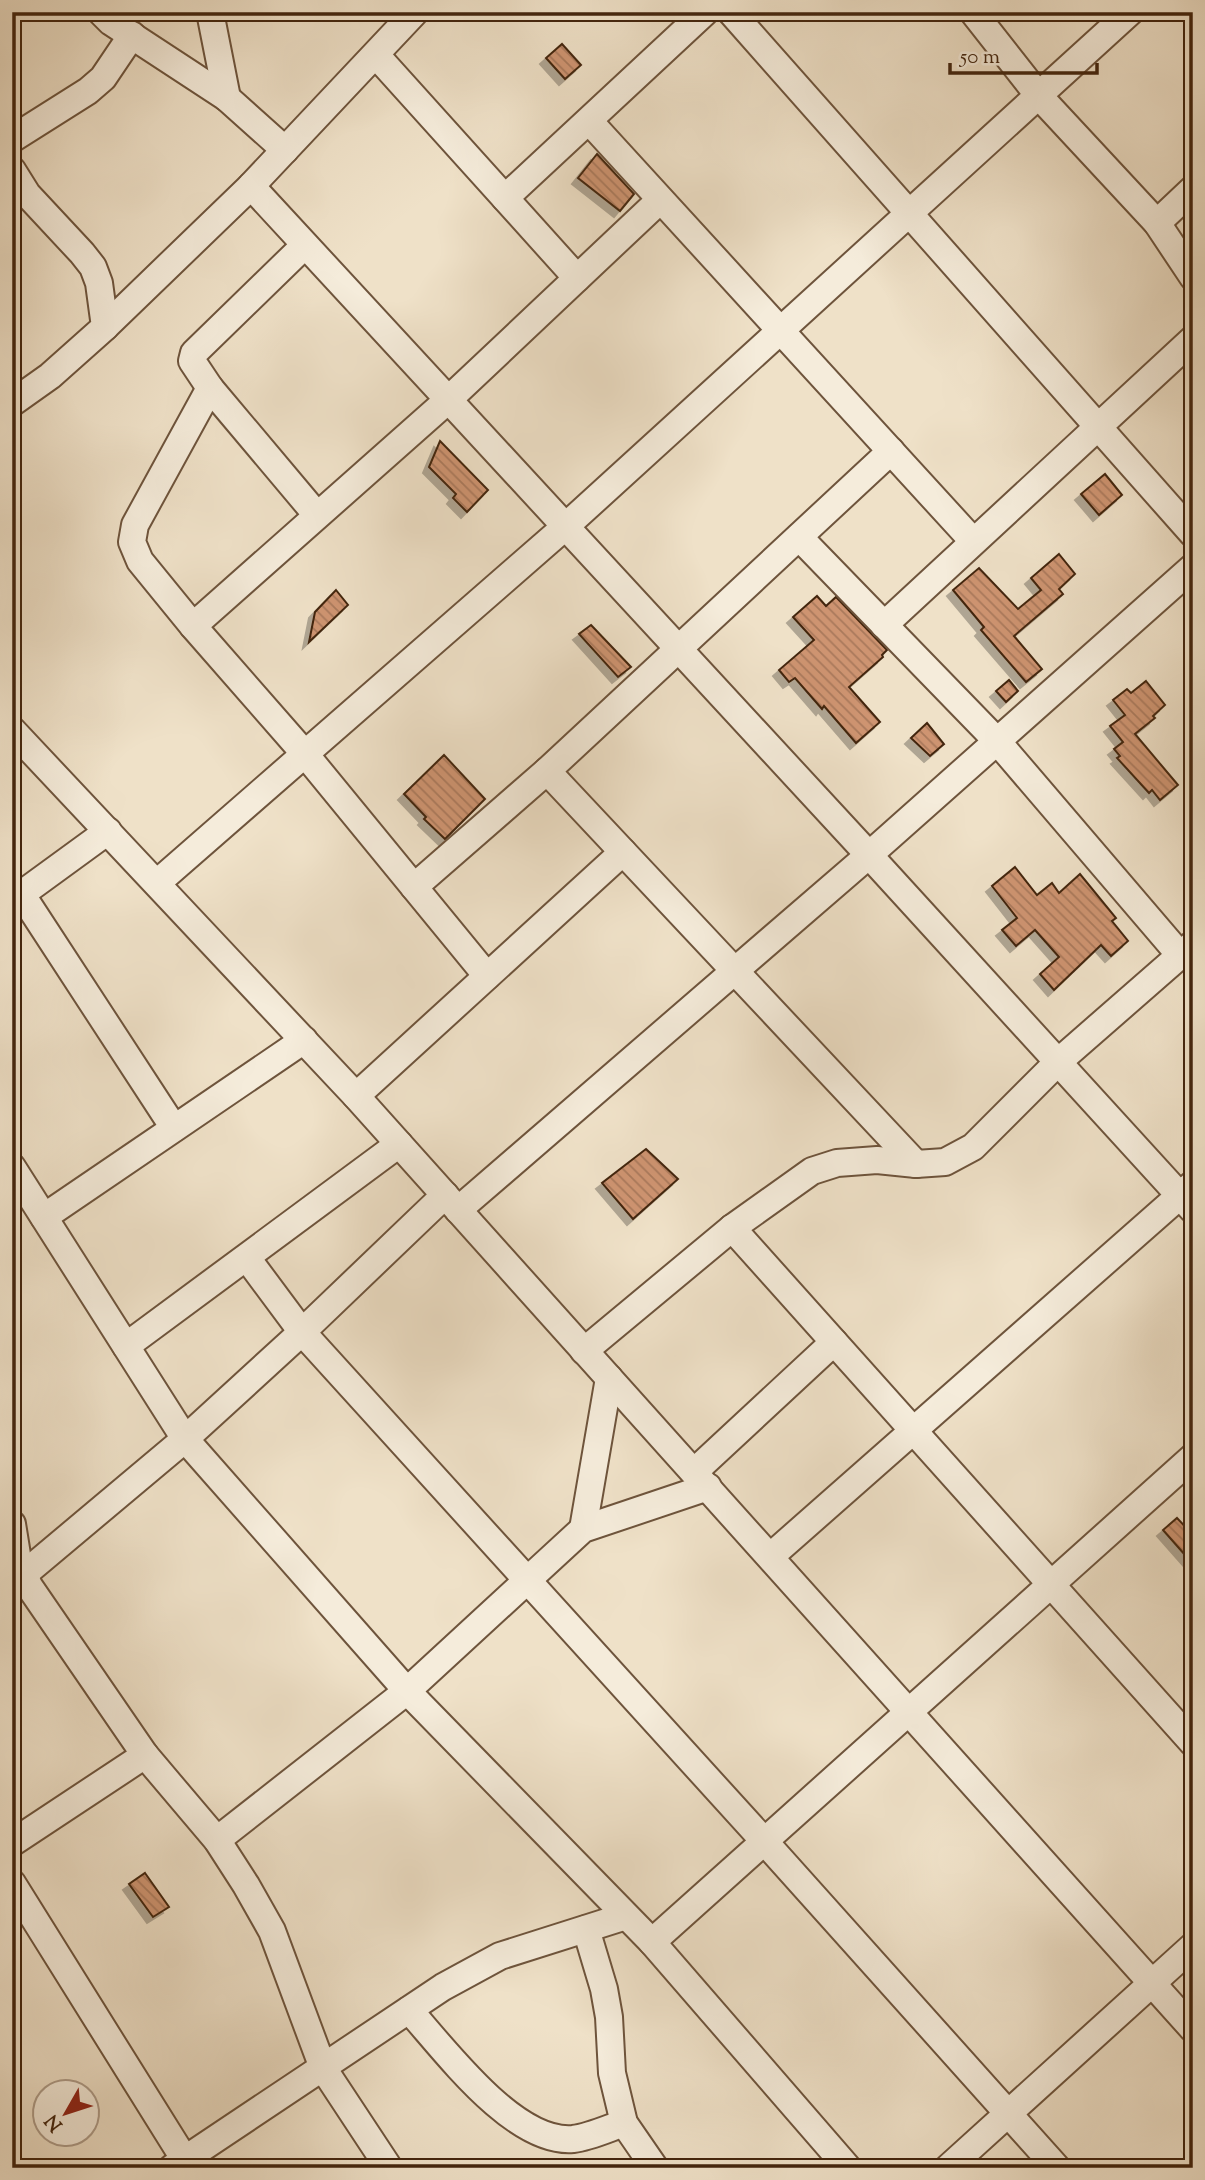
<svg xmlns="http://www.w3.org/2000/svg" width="1205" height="2180" viewBox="0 0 1205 2180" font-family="'Sorts Mill Goudy',serif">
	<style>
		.building { fill: url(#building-back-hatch); stroke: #43250e; stroke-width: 2; filter: url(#shadow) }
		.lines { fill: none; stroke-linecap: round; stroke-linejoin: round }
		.minor-casing { stroke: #6e543c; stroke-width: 30 }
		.minor { stroke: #f5ecdb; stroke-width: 26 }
	</style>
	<defs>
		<pattern id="building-back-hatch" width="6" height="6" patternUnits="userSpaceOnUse" patternTransform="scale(1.75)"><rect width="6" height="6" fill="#ce9471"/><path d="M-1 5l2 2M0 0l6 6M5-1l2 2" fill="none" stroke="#a9795b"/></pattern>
		<filter id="shadow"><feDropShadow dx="-6" dy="6" stdDeviation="0" flood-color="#0004"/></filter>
	</defs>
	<rect width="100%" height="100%" fill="#efe1c8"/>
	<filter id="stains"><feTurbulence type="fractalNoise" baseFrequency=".00286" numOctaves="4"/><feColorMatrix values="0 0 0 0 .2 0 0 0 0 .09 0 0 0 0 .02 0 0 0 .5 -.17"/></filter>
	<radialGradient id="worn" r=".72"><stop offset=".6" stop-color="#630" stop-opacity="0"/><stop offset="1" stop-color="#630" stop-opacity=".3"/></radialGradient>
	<!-- building -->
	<g class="building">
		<polygon points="562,44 581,65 565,79 546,58"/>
		<polygon points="597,154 634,194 620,211 578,178"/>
		<polygon points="440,441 488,490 467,512 453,498 456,494 429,467"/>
		<polygon points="1105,474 1122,495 1099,515 1081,494"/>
		<polygon points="1059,554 1075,574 1059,589 1063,594 1014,636 1042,669 1026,682 981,630 984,627 953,590 979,568 1018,609 1041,590 1031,578"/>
		<polygon points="336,590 348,605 309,642 315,612"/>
		<polygon points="817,596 826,606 836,597 887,650 882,655 883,657 849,687 880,722 856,743 824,706 822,709 795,678 789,682 779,670 814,640 793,617"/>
		<polygon points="591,625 631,667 618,677 579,634"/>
		<polygon points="1009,680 1018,691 1006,702 996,691"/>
		<polygon points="1146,681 1165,705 1153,716 1155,718 1135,734 1178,785 1160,800 1152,790 1149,793 1117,758 1120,756 1114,749 1123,742 1110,726 1125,715 1113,700 1127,689 1131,693"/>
		<polygon points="927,723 944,744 930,756 911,738"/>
		<polygon points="444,755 485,799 445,839 424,819 426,817 404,794"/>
		<polygon points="1015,867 1037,895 1052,883 1059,893 1080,874 1116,918 1112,921 1128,941 1111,956 1101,945 1054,990 1040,974 1059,957 1035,930 1016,946 1002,930 1017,918 992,886"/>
		<polygon points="646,1149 678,1179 633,1219 602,1183"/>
		<polygon points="1177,1518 1193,1535 1193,1564 1163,1530"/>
		<polygon points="145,1873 169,1907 153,1917 129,1884"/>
	</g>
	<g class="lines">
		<!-- minor casing -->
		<g class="minor-casing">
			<g id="minor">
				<polyline points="101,12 111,22 227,98 285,150"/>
				<polyline points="210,12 227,98"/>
				<polyline points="731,12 1193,534"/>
				<polyline points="973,12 1039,96 1157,223 1193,277"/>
				<polyline points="376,55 577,278"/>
				<polyline points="589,121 973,541"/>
				<polyline points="12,139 88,91 103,78 132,35"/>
				<polyline points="12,170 27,194 82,253 93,267 99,283 105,327 50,376 12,403"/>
				<polyline points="251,186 869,855 1193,1210"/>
				<polyline points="505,198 705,12"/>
				<polyline points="1157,223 1193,189"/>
				<polyline points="305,245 194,353 192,361 210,388 316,514"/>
				<polyline points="105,327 251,186 415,12"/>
				<polyline points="210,388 135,525 132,542 140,561 193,626 305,754 487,976"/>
				<polyline points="799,537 997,741 1180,955"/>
				<polyline points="884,625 1193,339"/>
				<polyline points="193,626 448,400 660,200"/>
				<polyline points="12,730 356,1096 1193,2029"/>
				<polyline points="547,771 916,1164"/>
				<polyline points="157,883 566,526 1130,12"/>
				<polyline points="414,887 547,771 891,451"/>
				<polyline points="22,895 174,1128"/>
				<polyline points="12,901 108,831"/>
				<polyline points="356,1096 623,852"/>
				<polyline points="12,1167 185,1439 407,1691 652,1942 848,2168"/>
				<polyline points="458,1210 869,855 1193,567"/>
				<polyline points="44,1217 304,1040"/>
				<polyline points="732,1228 1193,1743"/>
				<polyline points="247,1258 302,1332 765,1842 1057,2168"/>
				<polyline points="126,1346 399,1144"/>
				<polyline points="584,1351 732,1228 812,1171 837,1163 877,1160 916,1164 945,1162 973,1147 1058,1062 1193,944"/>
				<polyline points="694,1472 834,1342"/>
				<polyline points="12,1524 18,1561 29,1586 145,1755 217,1840 246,1885 272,1931 323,2068 389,2168"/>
				<polyline points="583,1529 609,1378"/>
				<polyline points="771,1556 1193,1184"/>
				<polyline points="23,1575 185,1439 302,1332 445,1195"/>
				<polyline points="217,1840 407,1691 583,1529 708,1487"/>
				<polyline points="12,1843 145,1755"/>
				<polyline points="12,1883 185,2160"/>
				<polyline points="586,1929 604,1989 609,2017 612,2073 624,2123 655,2168"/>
				<polyline points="652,1942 1193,1457"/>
				<path d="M 409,2010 C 445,2050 514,2144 573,2139 C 590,2137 609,2128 624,2123"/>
				<polyline points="172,2168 443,1987 500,1956 626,1916"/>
				<polyline points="948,2168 1193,1946"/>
			</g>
		</g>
		<!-- minor -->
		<use href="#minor" class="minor"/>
	</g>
	<!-- margin -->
	<rect width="1205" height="2180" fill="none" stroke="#efe1c8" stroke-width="42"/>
	<rect x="14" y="14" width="1177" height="2152" fill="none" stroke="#43250e" stroke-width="3.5"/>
	<rect x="21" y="21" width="1163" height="2138" fill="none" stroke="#43250e" stroke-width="2"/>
	<!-- north arrow -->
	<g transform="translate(66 2113) rotate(231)"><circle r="33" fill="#f5ecdb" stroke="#ae9c89" stroke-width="2"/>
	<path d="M0-5L12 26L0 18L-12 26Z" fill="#8f2418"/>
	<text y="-10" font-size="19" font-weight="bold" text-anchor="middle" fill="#43250e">N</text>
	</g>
	<!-- scale -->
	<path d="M950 63v10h147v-10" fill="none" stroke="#43250e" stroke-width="3.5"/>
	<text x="960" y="63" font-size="21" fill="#43250e" stroke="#f5ecdb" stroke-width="5" paint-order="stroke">50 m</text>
	<rect width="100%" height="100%" filter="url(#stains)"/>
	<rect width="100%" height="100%" fill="url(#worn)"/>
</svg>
